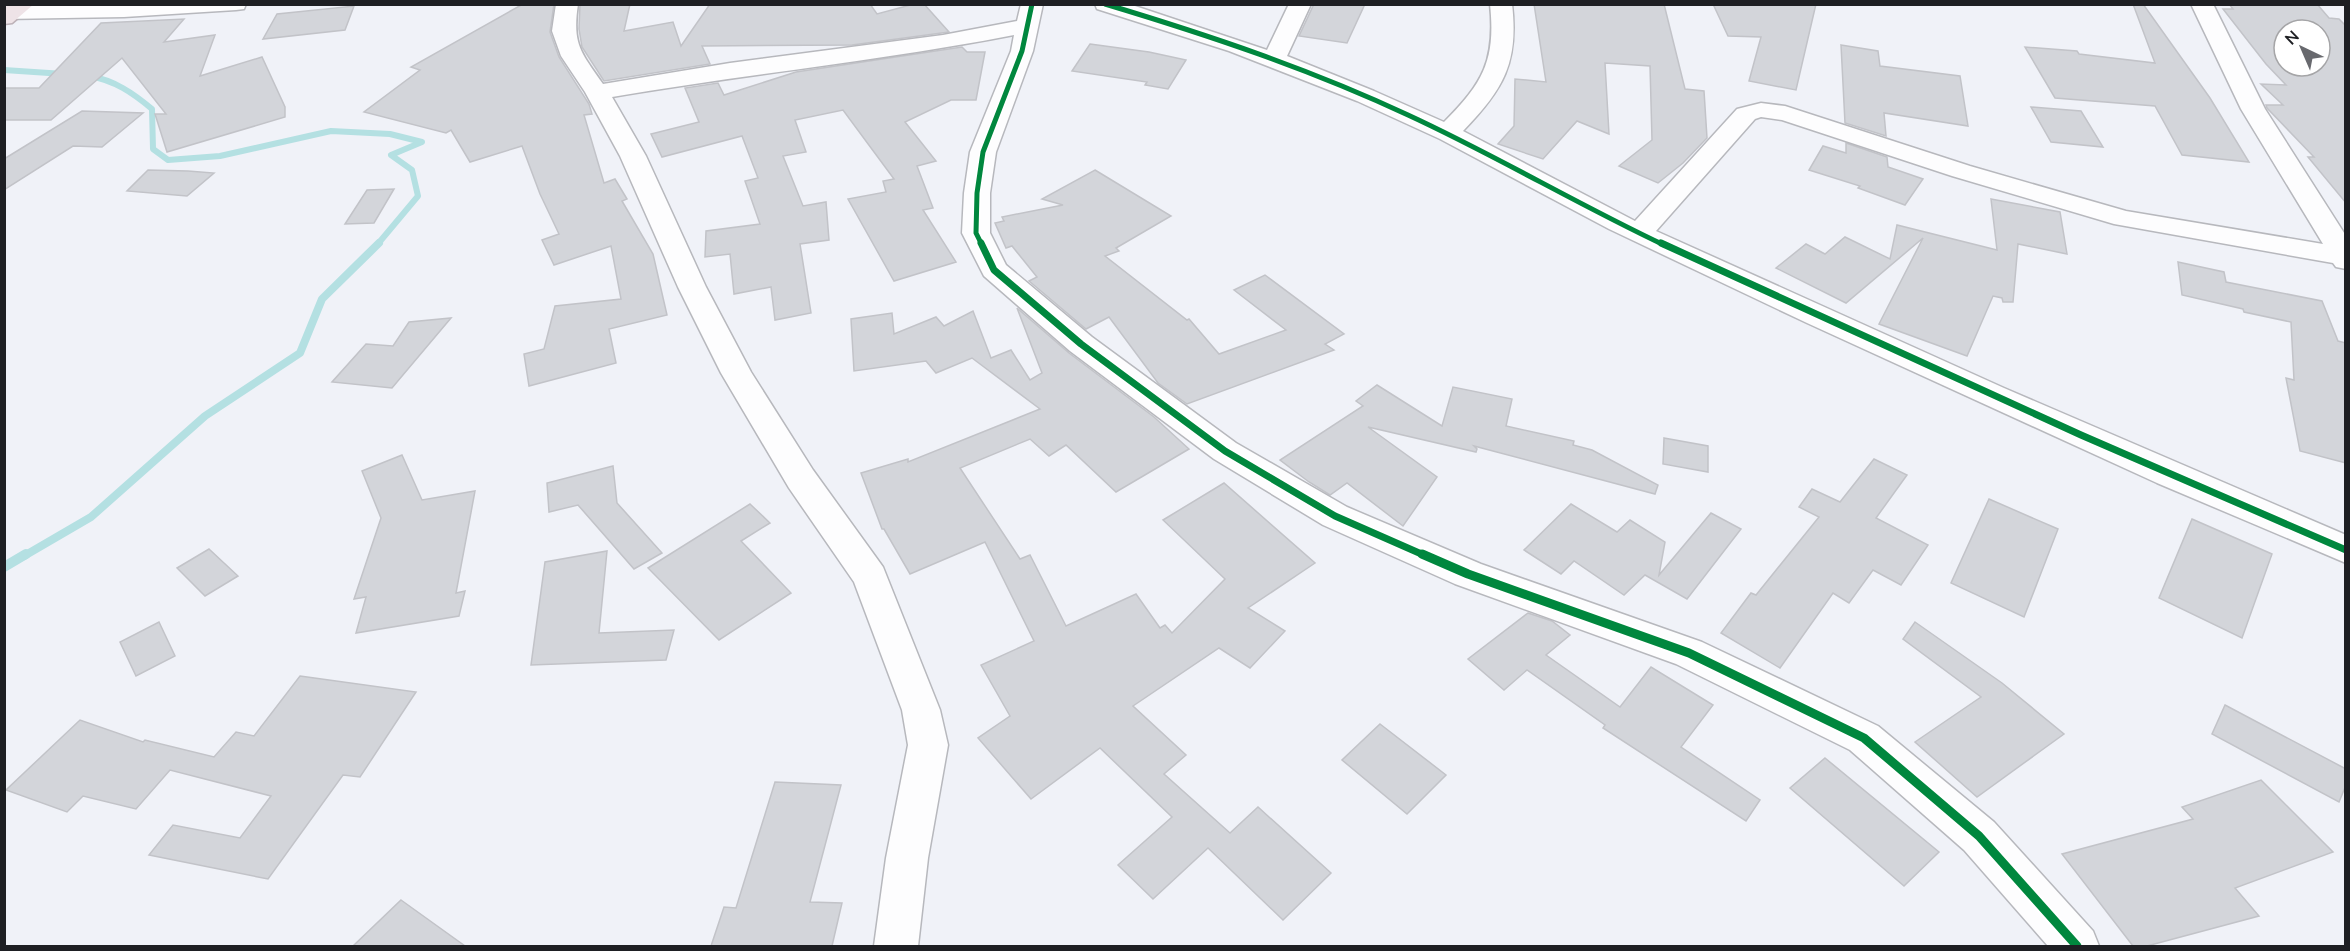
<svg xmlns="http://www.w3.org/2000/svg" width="2350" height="951" viewBox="0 0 2350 951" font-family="'Nunito Sans',sans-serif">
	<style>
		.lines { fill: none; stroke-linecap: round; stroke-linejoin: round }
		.stream-far2 { stroke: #b4e0e2; stroke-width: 6 }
		.stream-far1 { stroke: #b4e0e2; stroke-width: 8 }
		.stream { stroke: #b4e0e2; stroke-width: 10 }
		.building { fill: #d3d5da; stroke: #c2c3c8; stroke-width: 1.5; fill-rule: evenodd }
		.street-casing { stroke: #b7b8bd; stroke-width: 3 }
		.highway-casing { stroke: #bdb2b8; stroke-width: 3 }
		.street { fill: #fdfdfe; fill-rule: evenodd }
		.highway { fill: #eee3e7; fill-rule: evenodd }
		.cycleway-far2-casing { stroke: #fff; stroke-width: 8 }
		.cycleway-far1-casing { stroke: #fff; stroke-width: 10 }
		.cycleway-casing { stroke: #fff; stroke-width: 13 }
		.cycleway-far2 { stroke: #00873e; stroke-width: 5 }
		.cycleway-far1 { stroke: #00873e; stroke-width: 7 }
		.cycleway { stroke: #00873e; stroke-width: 9 }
	</style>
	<rect width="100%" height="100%" fill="#f0f2f8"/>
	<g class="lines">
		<!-- stream-far2 -->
		<g class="stream-far2">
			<polyline points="4,70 64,74"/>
			<path d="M 89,76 C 114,80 133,93 152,109 L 153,149 L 168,160 L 220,156 L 331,131 L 390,134 L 422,142 L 391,155 L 412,170 L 418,196 L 377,245"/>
		</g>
		<!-- stream-far1 -->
		<polyline class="stream-far1" points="24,556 91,517 205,416 300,353 322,299 379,243"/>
		<!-- stream -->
		<polyline class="stream" points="4,567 26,554"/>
	</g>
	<!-- building -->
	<g class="building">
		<polygon points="523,4 554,4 550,32 559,57 589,104 592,114 584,115 604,183 615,179 627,199 622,201 653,254 667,315 609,329 616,363 529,386 524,354 544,349 555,306 621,299 611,246 554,265 542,240 559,234 540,194 522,146 470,162 451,130 446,133 364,112 420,70 411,67"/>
		<polygon points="580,4 630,4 624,31 673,22 681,46 710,4 870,4 877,14 914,4 924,4 949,32 852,45 702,46 710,64 604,81 582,47 579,29"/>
		<polygon points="1314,4 1365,4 1347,43 1299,36"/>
		<polygon points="1534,4 1664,4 1685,89 1704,91 1707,138 1683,163 1658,183 1619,166 1652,140 1650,66 1605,63 1609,134 1577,121 1543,159 1498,144 1514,126 1515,79 1546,82"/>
		<polygon points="1713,4 1816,4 1796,90 1749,81 1761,37 1728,36"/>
		<polygon points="2133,4 2143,4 2210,98 2249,162 2182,155 2155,106 2055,98 2025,47 2077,51 2079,54 2155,63"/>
		<path d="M 2229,4 L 2317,4 L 2329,18 L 2339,19 L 2346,26 L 2346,203 L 2308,157 L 2314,157 L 2267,108 L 2266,105 L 2283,105 L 2261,84 L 2286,85 L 2266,64 L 2223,9 L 2233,9 ZM 2284,30 L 2320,30 L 2320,66 L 2284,66 Z"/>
		<polygon points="354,6 345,30 263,39 277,14"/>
		<polygon points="184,19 164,42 215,35 200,76 262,57 285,107 285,117 167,152 155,114 166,114 122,58 51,120 4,120 4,88 39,88 101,23"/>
		<polygon points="1090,44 1149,52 1186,60 1168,89 1145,85 1147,82 1072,71"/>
		<polygon points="1841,45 1878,51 1880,66 1960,76 1968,126 1884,113 1886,136 1845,123"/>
		<polygon points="962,47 967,52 985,52 976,100 951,100 905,122 936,161 917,166 933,208 923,210 956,262 894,281 848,199 886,192 883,181 894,179 843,110 795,120 806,152 783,156 803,206 826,202 829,240 800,244 811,313 775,320 771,287 734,294 730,254 705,257 706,231 760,224 745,181 758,178 742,136 662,157 651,134 699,122 685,88 718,83 724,95 796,72"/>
		<polygon points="2031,107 2081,111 2103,147 2051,142"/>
		<polygon points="82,111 143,113 102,147 73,146 4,190 4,159"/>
		<polygon points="1846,143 1887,157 1888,167 1923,179 1905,205 1858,188 1860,186 1809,170 1823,146 1846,153"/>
		<polygon points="148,170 188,171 214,173 187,196 127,191"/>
		<polygon points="1095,170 1171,216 1116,248 1119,251 1105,256 1187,320 1189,319 1219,354 1286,330 1234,290 1265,275 1344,334 1325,344 1334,350 1187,404 1158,383 1109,317 1086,329 1029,281 1037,277 1012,246 1006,248 995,223 1004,221 1002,217 1063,205 1042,199"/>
		<polygon points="394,189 374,223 345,224 367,190"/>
		<polygon points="1991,199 2060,212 2067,254 2018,244 2013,302 2003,302 2002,298 1993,296 1967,356 1879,324 1923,238 1846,303 1776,268 1806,244 1825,254 1845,237 1890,259 1897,225 1997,250"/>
		<polygon points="2178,262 2224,272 2226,282 2322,301 2338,341 2346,343 2346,463 2300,451 2286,378 2294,380 2291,322 2244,312 2243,309 2182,295"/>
		<polygon points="1017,308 1069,353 1154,417 1189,449 1116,492 1066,445 1049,456 1030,439 960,468 1020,559 1030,555 1066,626 1136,594 1160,628 1165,625 1172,633 1225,579 1163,520 1224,483 1315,563 1248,608 1285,631 1250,668 1219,648 1133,706 1186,755 1164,774 1230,833 1258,807 1331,873 1283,920 1208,848 1153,899 1118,865 1172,817 1100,748 1031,799 978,738 1010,716 981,665 1034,641 985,542 910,574 884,529 882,529 861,473 908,459 908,462 1040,409 972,358 936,373 926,361 854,371 851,319 892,313 894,334 936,317 944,326 973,311 991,358 1011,350 1030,380 1042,373"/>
		<polygon points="451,318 392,388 332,382 366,344 393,346 409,322"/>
		<polygon points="1377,385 1442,426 1453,387 1512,399 1506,426 1574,441 1573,445 1592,450 1658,485 1655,494 1474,446 1477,449 1476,452 1368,427 1437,477 1403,526 1347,483 1330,495 1309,482 1280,460 1363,406 1356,401"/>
		<polygon points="1664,438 1708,446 1708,472 1663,464"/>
		<polygon points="402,455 422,500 475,491 456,593 465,591 459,616 356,633 366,597 354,599 381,518 362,471"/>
		<polygon points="1874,459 1907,475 1876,518 1928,545 1901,585 1873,570 1849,603 1833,593 1780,668 1721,633 1751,593 1756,595 1819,517 1799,507 1812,489 1840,502"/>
		<polygon points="613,466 617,503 662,553 634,569 578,505 549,512 547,483"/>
		<polygon points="1989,499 2058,529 2024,617 1951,583"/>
		<polygon points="750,504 770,523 741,541 791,593 719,640 648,568"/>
		<polygon points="1571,504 1617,532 1630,520 1665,542 1659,575 1711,513 1741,529 1687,599 1645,575 1624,595 1574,561 1561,574 1524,550"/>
		<polygon points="2192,519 2272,554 2242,638 2159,598"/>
		<polygon points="209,549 238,576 205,596 177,568"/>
		<polygon points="607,551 599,633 674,630 666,660 531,665 545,562"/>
		<polygon points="1528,613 1552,621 1570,635 1546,655 1620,707 1651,667 1713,705 1681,747 1760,800 1746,821 1603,728 1605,725 1527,670 1504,690 1468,659"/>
		<polygon points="159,622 175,656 136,676 120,642"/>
		<polygon points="1915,622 2002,683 2064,734 1977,797 1915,742 1981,697 1903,639"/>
		<polygon points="300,676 416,692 360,777 343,775 268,879 149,855 173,825 240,838 271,796 170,770 136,809 83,796 67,812 6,790 80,720 143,742 145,740 214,757 236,732 254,736"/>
		<polygon points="2225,705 2346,769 2346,785 2339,802 2212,734"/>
		<polygon points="1380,724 1446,775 1407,814 1342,760"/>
		<polygon points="1825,758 1939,852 1904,886 1790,788"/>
		<polygon points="2261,780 2333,852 2235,888 2259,916 2147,946 2133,946 2062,854 2193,819 2182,807"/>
		<polygon points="775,782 841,785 810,902 842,903 832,946 711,946 724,907 736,908"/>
		<polygon points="401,900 465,946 353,946"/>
	</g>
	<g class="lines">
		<!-- street casing -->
		<g class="street-casing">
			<g id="street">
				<polygon points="246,4 244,9 236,10 124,17 4,19 4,5"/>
				<path d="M 556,4 L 578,4 C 572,45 581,52 603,84 L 730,63 L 943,35 L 1017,21 L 1021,4 L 1043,4 L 1033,51 L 996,152 L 990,193 L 990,233 L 1006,265 L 1092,337 L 1236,443 L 1347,507 L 1481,564 L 1702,642 L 1878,726 L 1994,822 L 2093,931 L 2099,946 L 2048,946 L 1964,850 L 1850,750 L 1676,664 L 1455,584 L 1323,525 L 1214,459 L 1070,351 L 984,276 L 962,233 L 964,193 L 970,152 L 1011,51 L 1014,35 C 881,61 746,74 612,97 L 646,156 L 706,287 L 751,372 L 813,470 L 883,567 L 940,710 L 948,745 L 928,858 L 918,946 L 874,946 L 886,858 L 908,745 L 902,710 L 854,582 L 789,488 L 721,373 L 678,287 L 620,156 L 585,92 L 561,56 L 552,31 Z"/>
				<path d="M 1095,4 L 1129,4 L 1267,50 L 1289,4 L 1311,4 L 1287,56 L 1374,91 L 1444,122 C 1483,83 1496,60 1490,4 L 1512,4 C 1519,63 1503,90 1463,131 L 1635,221 L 1737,109 L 1761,103 L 1785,106 L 1970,166 L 2126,211 L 2323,244 L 2241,109 L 2191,4 L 2213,4 L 2265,109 L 2346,236 L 2346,269 L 2336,267 L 2333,263 L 2114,224 L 1952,176 L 1782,120 L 1761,117 L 1755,119 L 1656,231 L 2004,388 L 2346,535 L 2346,563 L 2157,483 L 1807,323 L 1609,229 L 1440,139 L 1357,101 L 1229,51 L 1097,9 Z"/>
			</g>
		</g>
		<!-- highway casing -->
		<g class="highway-casing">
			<polygon id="highway" points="9,4 34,4 12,23 4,24 4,8"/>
		</g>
		<!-- street -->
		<use href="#street" class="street"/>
		<!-- highway -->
		<use href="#highway" class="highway"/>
		<!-- cycleway-far2 casing -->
		<g class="cycleway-far2-casing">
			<g id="cycleway-far2">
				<path d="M 1105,4 C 1208,35 1310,69 1408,115 C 1495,155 1577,204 1664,245"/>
				<polyline points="982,245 976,233 977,193 983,152 1022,51 1032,4"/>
			</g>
		</g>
		<!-- cycleway-far1 casing -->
		<g class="cycleway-far1-casing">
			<g id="cycleway-far1">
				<polyline points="981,243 994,270 1081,344 1225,451 1335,516 1426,556"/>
				<polyline points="1661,243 2081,435 2346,550"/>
			</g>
		</g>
		<!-- cycleway casing -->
		<g class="cycleway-casing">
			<polyline id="cycleway" points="1422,554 1468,574 1689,653 1864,738 1979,836 2077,946"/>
		</g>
		<!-- cycleway-far2 -->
		<use href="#cycleway-far2" class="cycleway-far2"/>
		<!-- cycleway-far1 -->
		<use href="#cycleway-far1" class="cycleway-far1"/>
		<!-- cycleway -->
		<use href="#cycleway" class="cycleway"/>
	</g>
	<!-- border -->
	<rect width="2350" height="951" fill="none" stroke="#1e1f23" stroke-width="12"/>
	<!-- north arrow -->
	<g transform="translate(2302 48) rotate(316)"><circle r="28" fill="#ffffff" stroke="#a5a5a7" stroke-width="1.5"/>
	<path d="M0-4.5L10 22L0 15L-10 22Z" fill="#68696e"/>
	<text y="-9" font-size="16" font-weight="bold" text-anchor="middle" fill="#1e1f23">N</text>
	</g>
</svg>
